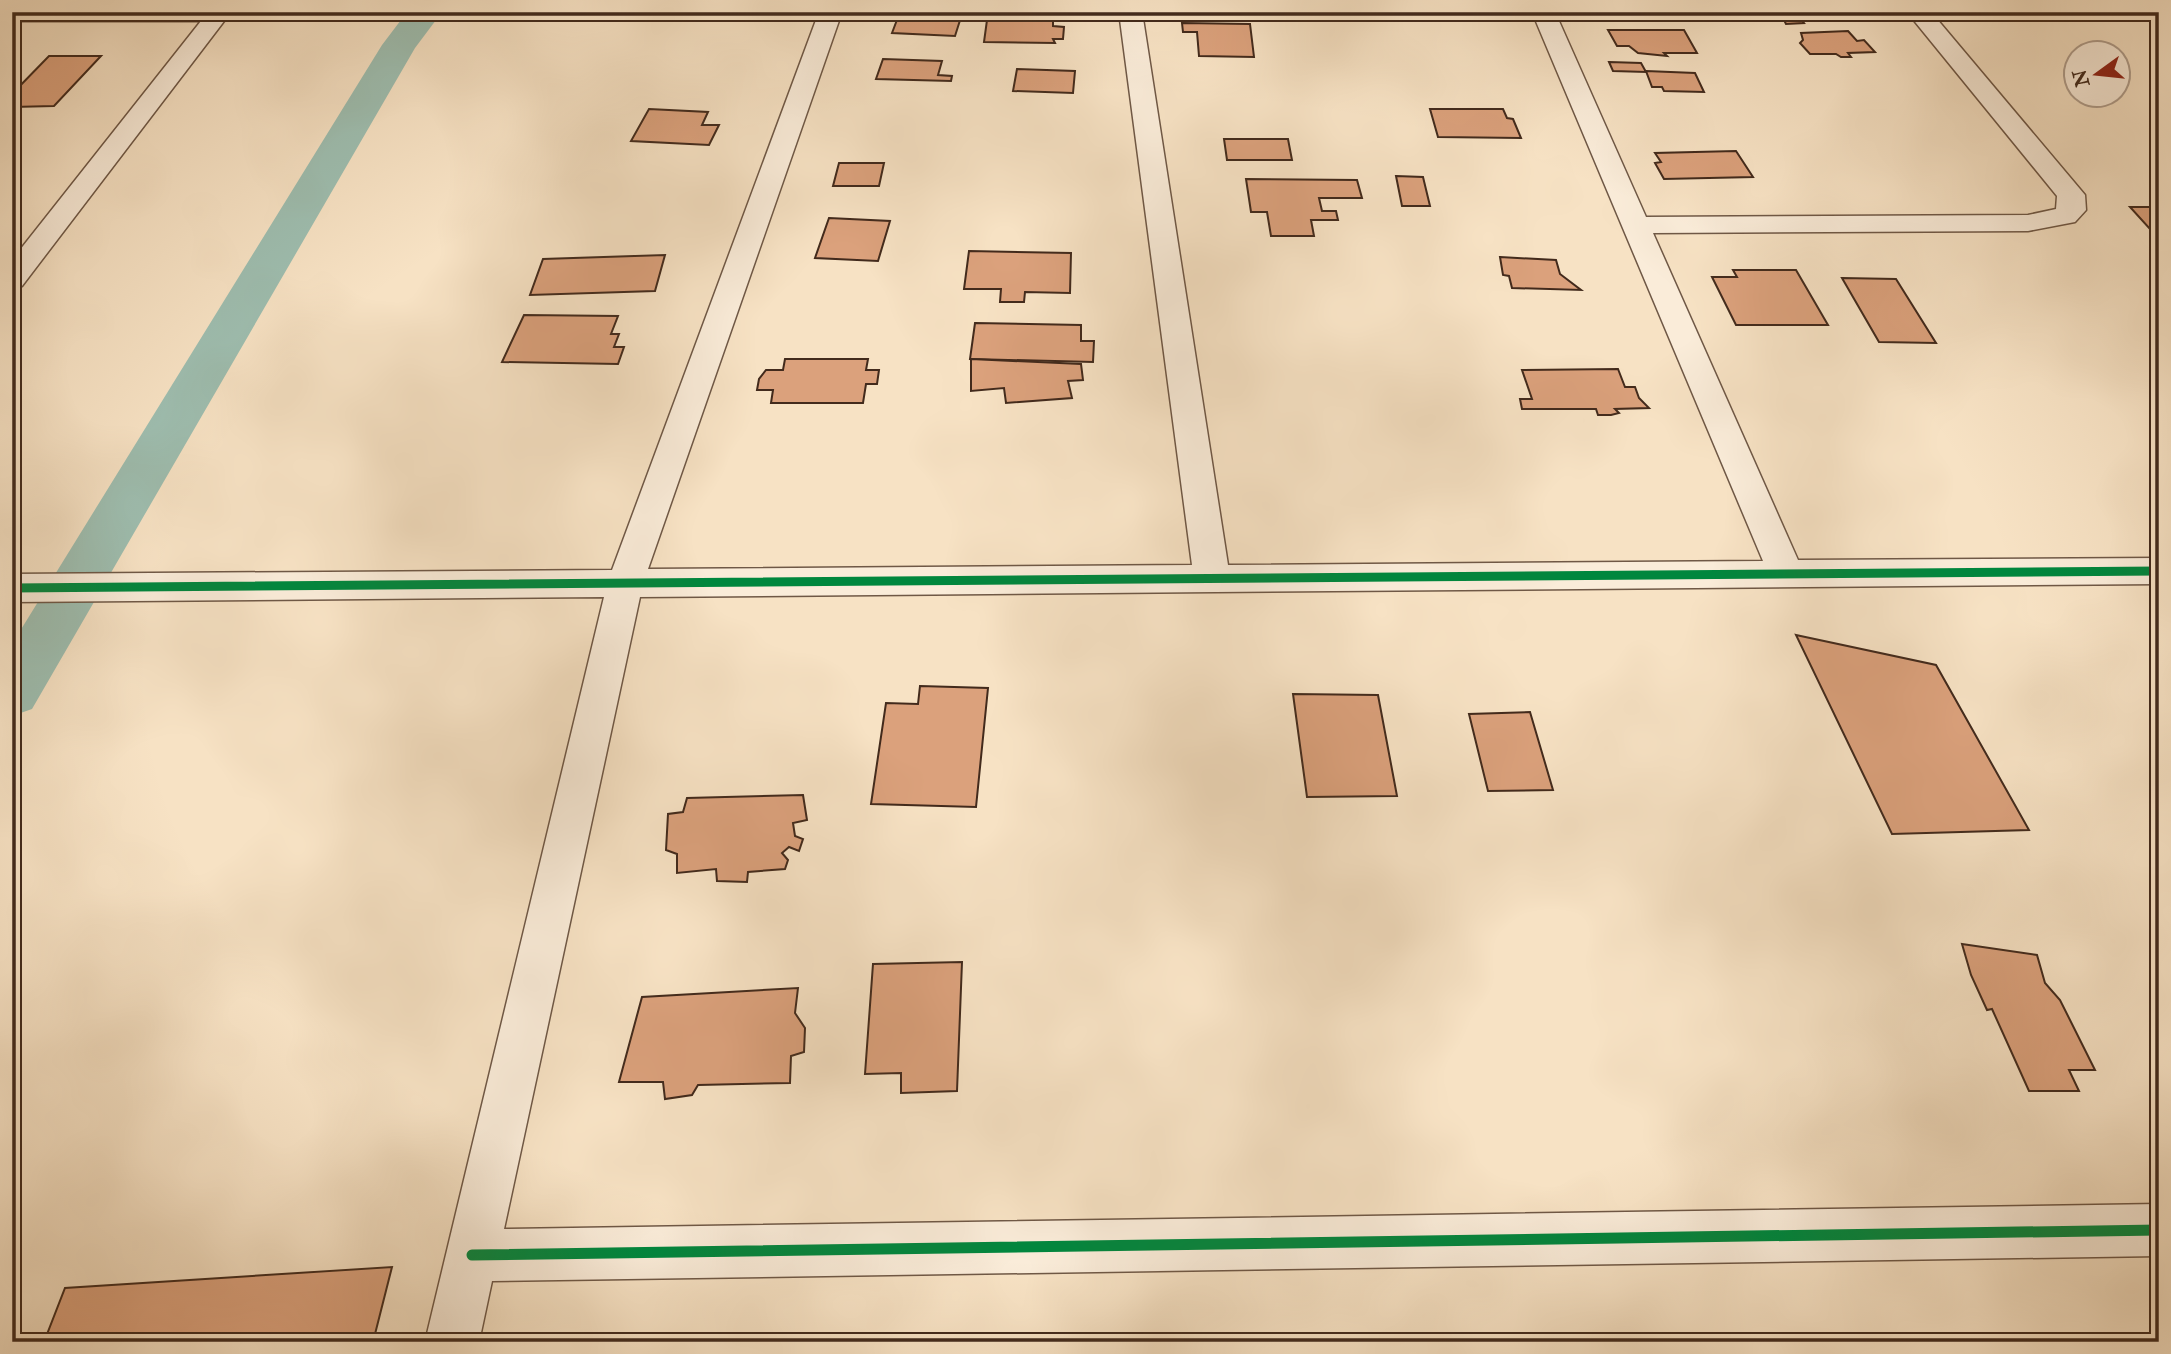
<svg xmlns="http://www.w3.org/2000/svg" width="2171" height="1354" viewBox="0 0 2171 1354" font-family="'IM FELL Double Pica',serif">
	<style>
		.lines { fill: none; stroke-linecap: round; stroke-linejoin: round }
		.canal { fill: #9ebeb0; fill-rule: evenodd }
		.building { fill: #dba17c; stroke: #422a1c; stroke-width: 2 }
		.minor-casing { stroke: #6f5846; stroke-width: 3 }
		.minor { fill: #faecd9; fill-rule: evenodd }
		.cycleway-far1-casing { stroke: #faecd9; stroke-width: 13 }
		.cycleway-casing { stroke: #faecd9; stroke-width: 16 }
		.cycleway-far1 { stroke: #00873e; stroke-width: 9 }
		.cycleway { stroke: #00873e; stroke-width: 11 }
	</style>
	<rect width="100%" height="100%" fill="#f7e2c4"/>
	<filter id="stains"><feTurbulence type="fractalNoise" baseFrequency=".00286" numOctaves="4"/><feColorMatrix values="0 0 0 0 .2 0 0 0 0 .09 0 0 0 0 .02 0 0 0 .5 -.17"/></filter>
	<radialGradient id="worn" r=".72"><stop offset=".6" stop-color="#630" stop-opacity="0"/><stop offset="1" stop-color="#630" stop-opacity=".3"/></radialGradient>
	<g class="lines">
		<!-- canal -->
		<polygon class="canal" points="407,12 442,12 415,48 32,709 12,716 12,644 382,45"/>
	</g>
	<!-- building -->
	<g class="building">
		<polygon points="900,12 924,12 962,14 955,36 892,33"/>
		<polygon points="1743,12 1829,12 1834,19 1801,19 1804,23 1786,24 1784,20 1750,21"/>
		<polygon points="987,20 1053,20 1053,26 1064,27 1063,39 1053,39 1055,43 984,42"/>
		<polygon points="1182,23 1250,24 1254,57 1199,56 1197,32 1183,32"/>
		<polygon points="1608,30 1684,30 1697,53 1664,53 1667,56 1638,53 1629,46 1617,46"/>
		<polygon points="1848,31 1857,41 1864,40 1875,52 1848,53 1851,57 1841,57 1836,54 1810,54 1800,43 1803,40 1801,33"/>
		<polygon points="49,56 101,56 54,106 12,107 12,94"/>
		<polygon points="883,59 942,61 938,75 952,76 951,81 876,79"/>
		<polygon points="1609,62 1641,63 1646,72 1613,71"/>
		<polygon points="1017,69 1075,71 1073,93 1013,91"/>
		<polygon points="1646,71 1695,73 1704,92 1664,91 1662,87 1652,87"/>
		<polygon points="649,109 708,112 702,125 719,125 709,145 631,141"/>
		<polygon points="1430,109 1503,109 1507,118 1513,119 1521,138 1438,137"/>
		<polygon points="1224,139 1288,139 1292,160 1227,160"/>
		<polygon points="1736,151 1753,177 1664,179 1655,163 1661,162 1655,153"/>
		<polygon points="839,163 884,163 879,186 833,186"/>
		<polygon points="1396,176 1423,177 1430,206 1402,206"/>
		<polygon points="1246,179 1357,180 1362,198 1319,198 1322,211 1336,211 1338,220 1311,220 1314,236 1271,236 1267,212 1251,212"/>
		<polygon points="2130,207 2159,207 2159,239"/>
		<polygon points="829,218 890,221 878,261 815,258"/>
		<polygon points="969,251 1071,253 1070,293 1025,292 1024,302 1000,302 1001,289 964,289"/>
		<polygon points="665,255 655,291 530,295 543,259"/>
		<polygon points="1500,257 1556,260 1560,274 1581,290 1512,288 1509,276 1503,275"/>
		<polygon points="1733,270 1796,270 1828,325 1736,325 1712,277 1737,277"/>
		<polygon points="1842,278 1896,279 1936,343 1879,342"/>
		<polygon points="524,315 618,316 611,334 619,334 614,347 624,347 618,364 502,362"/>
		<polygon points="975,323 1081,325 1081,341 1094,341 1093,362 970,359"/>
		<polygon points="785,359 868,359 866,370 879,370 877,384 866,384 863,403 771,403 773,390 757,390 759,379 766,370 783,370"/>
		<polygon points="971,359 1081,364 1083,380 1068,381 1072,398 1006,403 1004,388 971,391"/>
		<polygon points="1618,369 1625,387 1635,387 1639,398 1649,408 1615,409 1619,413 1611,415 1598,415 1596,409 1522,409 1520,399 1532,399 1522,370"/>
		<polygon points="1796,635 1936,665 2029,830 1892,834"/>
		<polygon points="920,686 988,688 976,807 871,804 886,703 918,704"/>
		<polygon points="1293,694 1378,695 1397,796 1307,797"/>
		<polygon points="1530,712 1553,790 1488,791 1469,714"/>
		<polygon points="803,795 807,820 793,823 795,836 803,839 799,851 789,847 782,853 788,860 785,869 748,872 747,882 717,881 716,869 677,873 677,854 666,850 668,814 683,812 687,798"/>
		<polygon points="1962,944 2037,955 2045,983 2060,1000 2095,1070 2069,1070 2079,1091 2029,1091 1992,1009 1987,1010 1971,975"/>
		<polygon points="962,962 957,1091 901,1093 901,1073 865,1074 873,964"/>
		<polygon points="798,988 795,1013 805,1028 804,1052 791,1056 790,1083 698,1085 692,1095 665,1099 663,1082 619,1082 642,997"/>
		<polygon points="392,1267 373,1342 44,1342 65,1288"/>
	</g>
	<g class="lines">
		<!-- minor casing -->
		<g class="minor-casing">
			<g id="minor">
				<polygon points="12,12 231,12 22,286 12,289 12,260 201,21 12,21"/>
				<polygon points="819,12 842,12 648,569 1192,565 1119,12 1142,12 1228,565 1763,561 1532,12 1555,12 1646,217 2028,215 2056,209 2057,196 1907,12 1931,12 2085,195 2086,210 2075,222 2028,231 1653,233 1798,560 2159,558 2159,584 640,597 504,1229 2159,1204 2159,1256 492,1281 479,1342 425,1342 604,597 12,602 12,574 612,570"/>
			</g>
		</g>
		<!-- minor -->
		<use href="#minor" class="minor"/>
		<!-- cycleway-far1 casing -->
		<g class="cycleway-far1-casing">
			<polyline id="cycleway-far1" points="12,588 2159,571"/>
		</g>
		<!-- cycleway casing -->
		<g class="cycleway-casing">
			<polyline id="cycleway" points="472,1255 2159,1230"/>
		</g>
		<!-- cycleway-far1 -->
		<use href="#cycleway-far1" class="cycleway-far1"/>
		<!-- cycleway -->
		<use href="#cycleway" class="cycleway"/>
	</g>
	<!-- margin -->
	<rect width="2171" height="1354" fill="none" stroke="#f7e2c4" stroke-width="42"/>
	<rect x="14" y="14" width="2143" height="1326" fill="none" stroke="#422a1c" stroke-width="3.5"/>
	<rect x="21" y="21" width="2129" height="1312" fill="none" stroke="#422a1c" stroke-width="2"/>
	<!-- north arrow -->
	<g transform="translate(2097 74) rotate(255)"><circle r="33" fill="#faecd9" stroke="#b09e8d" stroke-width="2"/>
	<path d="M0-5L12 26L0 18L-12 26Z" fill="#8f2418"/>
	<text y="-10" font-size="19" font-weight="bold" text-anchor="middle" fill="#422a1c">N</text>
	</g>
	<rect width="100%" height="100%" filter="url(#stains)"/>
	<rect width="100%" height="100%" fill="url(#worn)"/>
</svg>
